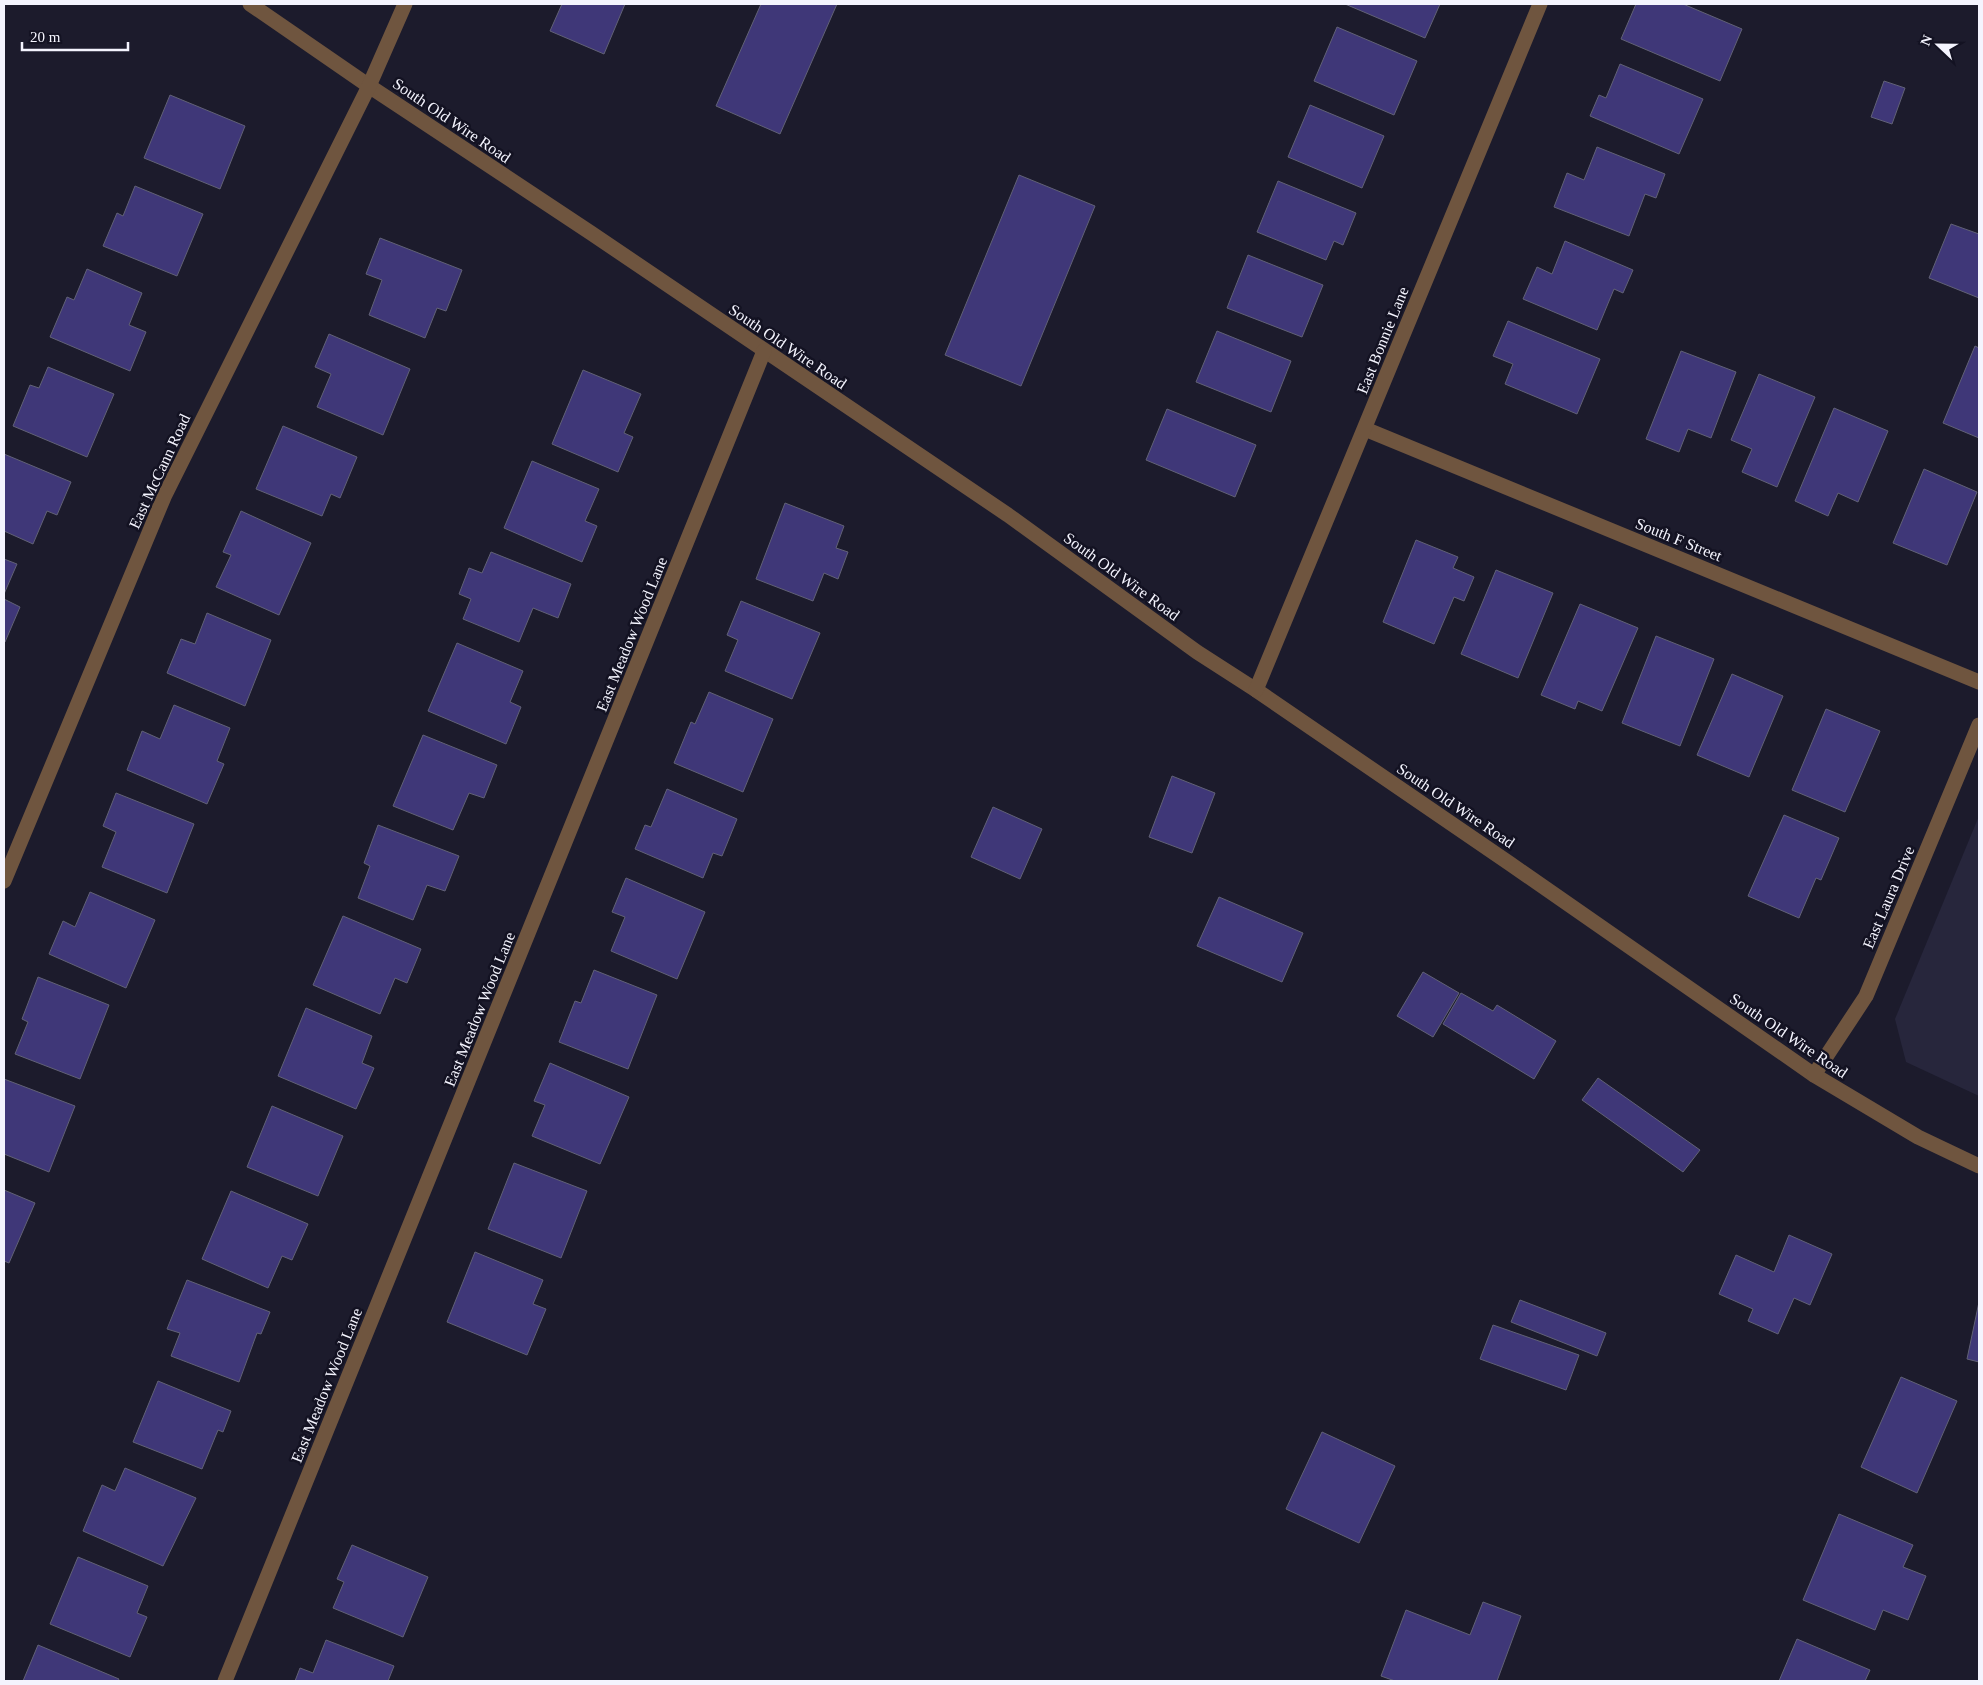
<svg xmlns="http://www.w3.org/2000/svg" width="1983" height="1685" viewBox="0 0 1983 1685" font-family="Georgia,serif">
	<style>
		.built { fill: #27263c }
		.building { fill: #3f3778; stroke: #616176 }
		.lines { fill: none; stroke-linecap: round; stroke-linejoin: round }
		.minor { stroke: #6f553f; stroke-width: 15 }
		.labels { text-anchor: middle; stroke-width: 5; stroke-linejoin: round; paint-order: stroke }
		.street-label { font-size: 16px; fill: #f4f4fe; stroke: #131222 }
	</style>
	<rect width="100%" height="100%" fill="#1c1b2c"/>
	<!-- built -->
	<polygon class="built" points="1979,816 1979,1096 1906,1062 1895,1019"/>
	<!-- building -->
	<g class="building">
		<polygon points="562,4 625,4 604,54 550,31"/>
		<polygon points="761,4 837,4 780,134 716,106"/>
		<polygon points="1345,4 1440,4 1425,38"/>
		<polygon points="1636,4 1683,4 1742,29 1720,81 1621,39"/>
		<polygon points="1337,27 1417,61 1394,115 1314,81"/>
		<polygon points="1620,64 1703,99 1679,154 1590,116 1599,95 1606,98"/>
		<polygon points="1884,81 1905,88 1892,124 1871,117"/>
		<polygon points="170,95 245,126 220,189 144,158"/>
		<polygon points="1310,105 1384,136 1362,188 1288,157"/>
		<polygon points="1597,147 1665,174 1656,198 1645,194 1629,236 1554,207 1567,173 1584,180"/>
		<polygon points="1019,175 1095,206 1021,386 945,355"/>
		<polygon points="1278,181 1356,213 1343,245 1334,241 1326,260 1257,232"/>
		<polygon points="135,186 203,214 177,276 103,246 117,213 123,216"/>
		<polygon points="1951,224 1979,234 1979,298 1929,278"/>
		<polygon points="380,238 462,270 446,311 437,308 425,338 369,315 382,280 366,274"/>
		<polygon points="1565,241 1633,270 1623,293 1614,289 1597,330 1523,299 1537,267 1552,274"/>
		<polygon points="1248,255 1323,285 1302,337 1227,308"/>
		<polygon points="87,269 142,293 129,325 146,332 130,371 50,337 67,297 74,300"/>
		<polygon points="1508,321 1600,359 1577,414 1505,384 1513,364 1493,356"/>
		<polygon points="1217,331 1291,361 1271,412 1196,382"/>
		<polygon points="329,334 410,369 383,435 317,407 331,374 315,367"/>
		<polygon points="1975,346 1979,348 1979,438 1943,423"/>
		<polygon points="1681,351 1736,372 1711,438 1688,429 1679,452 1646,439"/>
		<polygon points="48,367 114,394 87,457 13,426 30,385 39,388"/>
		<polygon points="583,370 641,394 624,433 633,437 618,472 552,444"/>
		<polygon points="1759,374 1815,397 1777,487 1742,472 1752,449 1731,440"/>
		<polygon points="1834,408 1888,431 1858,502 1838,493 1828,516 1795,501"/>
		<polygon points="1167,409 1256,445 1235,497 1146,460"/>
		<polygon points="283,426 357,457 340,498 331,494 322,516 256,489"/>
		<polygon points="4,454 71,482 57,515 47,511 33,544 4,531"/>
		<polygon points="532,461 599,489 585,521 597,526 582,562 504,528"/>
		<polygon points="1924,469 1977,492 1947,565 1893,543"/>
		<polygon points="785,503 844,526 836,548 848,552 838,579 824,573 813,601 756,579"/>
		<polygon points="241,511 311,543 279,615 216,587 231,555 223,552"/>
		<polygon points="1416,540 1458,557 1453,568 1474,577 1464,601 1454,597 1434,644 1383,622"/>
		<polygon points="491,552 571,584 558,618 533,608 519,642 463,619 471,599 459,594 469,568 482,573"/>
		<polygon points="4,559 17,564 4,594"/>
		<polygon points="1496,570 1553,593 1518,678 1461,654"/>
		<polygon points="4,599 20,607 5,642 4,642"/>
		<polygon points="741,601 820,633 792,699 725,671 738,640 727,635"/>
		<polygon points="1580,604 1638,628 1602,711 1578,701 1575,709 1541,695"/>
		<polygon points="207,613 271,640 245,706 167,673 181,639 195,644"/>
		<polygon points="1656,636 1714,659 1680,746 1622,723"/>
		<polygon points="457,643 523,671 510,702 521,707 506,744 428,711"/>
		<polygon points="1732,674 1783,696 1749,777 1697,755"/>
		<polygon points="709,692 773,719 743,792 674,763 691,722 695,724"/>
		<polygon points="174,705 230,728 217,761 224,764 207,804 127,770 142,731 160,739"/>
		<polygon points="1826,709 1880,731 1845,812 1792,790"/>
		<polygon points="423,735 497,765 484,798 469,793 453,830 393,806"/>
		<polygon points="1172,776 1215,793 1192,853 1149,837"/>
		<polygon points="667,789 737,819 722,856 713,853 703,878 635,849 645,825 651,827"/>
		<polygon points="116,793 194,824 167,893 102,867 116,832 103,826"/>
		<polygon points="993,807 1042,829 1020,879 971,857"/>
		<polygon points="1784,815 1839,838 1821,880 1816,878 1799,918 1748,896"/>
		<polygon points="378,825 459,856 445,891 427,885 413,920 358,898 370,866 364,863"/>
		<polygon points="626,878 705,912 677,979 611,951 625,917 612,912"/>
		<polygon points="90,892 155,920 126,988 49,954 63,921 75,927"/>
		<polygon points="1219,897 1303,933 1282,982 1197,946"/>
		<polygon points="343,916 421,949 407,983 395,978 380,1014 313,985"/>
		<polygon points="594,970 657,995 628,1069 559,1042 575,1001 581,1003"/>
		<polygon points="1423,972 1459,993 1433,1037 1397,1016"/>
		<polygon points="38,977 109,1005 80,1079 15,1054 28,1022 22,1019"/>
		<polygon points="1461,993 1493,1011 1497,1005 1556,1041 1534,1079 1443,1024"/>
		<polygon points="306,1008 372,1036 362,1063 374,1068 356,1109 278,1076"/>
		<polygon points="550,1063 629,1097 600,1164 532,1136 545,1105 534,1101"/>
		<polygon points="1598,1078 1700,1150 1683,1172 1582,1100"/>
		<polygon points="4,1079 75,1106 49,1172 4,1154"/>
		<polygon points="272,1106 343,1136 318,1196 247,1167"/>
		<polygon points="514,1163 587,1191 561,1258 488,1229"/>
		<polygon points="4,1190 35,1203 9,1263 4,1261"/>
		<polygon points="231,1191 308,1224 292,1260 282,1256 268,1288 202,1259"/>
		<polygon points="1789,1235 1832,1254 1810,1305 1794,1298 1778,1334 1748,1321 1753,1309 1719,1294 1736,1255 1774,1272"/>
		<polygon points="475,1252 543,1280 533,1304 546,1309 527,1355 447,1322"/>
		<polygon points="187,1280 270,1312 261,1334 257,1333 239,1382 171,1356 180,1333 167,1329"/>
		<polygon points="1520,1300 1606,1333 1597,1356 1511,1322"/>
		<polygon points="1979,1302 1979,1362 1967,1359"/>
		<polygon points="1493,1325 1579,1355 1566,1390 1480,1359"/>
		<polygon points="1901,1377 1957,1401 1917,1493 1861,1467"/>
		<polygon points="158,1381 231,1411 223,1432 218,1430 202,1469 133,1442"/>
		<polygon points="1322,1432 1395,1466 1359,1543 1286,1509"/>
		<polygon points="125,1468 196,1498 163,1566 83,1531 102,1485 115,1491"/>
		<polygon points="1839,1514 1913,1545 1903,1567 1926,1576 1908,1620 1883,1610 1875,1630 1803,1600"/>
		<polygon points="352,1545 428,1577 403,1637 333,1608 344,1582 337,1579"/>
		<polygon points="78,1557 148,1586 137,1613 147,1617 130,1657 50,1624"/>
		<polygon points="1483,1602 1521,1616 1497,1681 1395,1681 1381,1676 1406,1610 1470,1635"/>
		<polygon points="1797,1639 1870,1670 1865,1681 1779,1681"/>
		<polygon points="326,1640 394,1666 388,1681 295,1681 300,1668 313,1673"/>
		<polygon points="38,1645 119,1679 118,1681 23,1681"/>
	</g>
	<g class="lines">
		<!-- minor -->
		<g class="minor">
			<polyline points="250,4 369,86 591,233 1008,515 1197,652 1256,690 1509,863 1814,1075 1918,1137 1979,1166"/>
			<polyline points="1365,429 1979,682"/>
			<polyline points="1256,690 1540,4"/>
			<polyline points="4,881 164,497 369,86 405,4"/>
			<polyline points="1814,1075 1866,996 1979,725"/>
			<polyline points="225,1681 764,351"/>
		</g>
	</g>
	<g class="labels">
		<!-- street labels -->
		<g class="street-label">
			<text transform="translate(452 120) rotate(34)" y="6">South Old Wire Road</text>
			<text transform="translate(1382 340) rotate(-68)" y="6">East Bonnie Lane</text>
			<text transform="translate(788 346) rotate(34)" y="6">South Old Wire Road</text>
			<text transform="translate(159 471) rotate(-65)" y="6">East McCann Road</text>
			<text transform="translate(1679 539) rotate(22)" y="6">South F Street</text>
			<text transform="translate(1122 576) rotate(36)" y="6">South Old Wire Road</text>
			<text transform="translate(631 634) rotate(-68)" y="6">East Meadow Wood Lane</text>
			<text transform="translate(1456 805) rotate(34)" y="6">South Old Wire Road</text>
			<text transform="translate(1888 897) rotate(-67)" y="6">East Laura Drive</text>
			<text transform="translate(479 1009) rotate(-68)" y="6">East Meadow Wood Lane</text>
			<text transform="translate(1789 1035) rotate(34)" y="6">South Old Wire Road</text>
			<text transform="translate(326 1385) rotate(-68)" y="6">East Meadow Wood Lane</text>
		</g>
	</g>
	<!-- border -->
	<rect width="1983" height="1685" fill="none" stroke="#f4f4fe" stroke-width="10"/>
	<!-- north arrow -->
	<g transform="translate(1938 45) rotate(292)" stroke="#131222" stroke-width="4" paint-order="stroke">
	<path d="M0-4L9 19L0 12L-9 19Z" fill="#f4f4fe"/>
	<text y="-8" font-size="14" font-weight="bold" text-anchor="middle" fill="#f4f4fe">N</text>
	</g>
	<!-- scale -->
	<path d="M22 42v8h106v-8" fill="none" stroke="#f4f4fe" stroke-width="2.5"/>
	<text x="30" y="42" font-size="15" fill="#f4f4fe" stroke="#131222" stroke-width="4" paint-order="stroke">20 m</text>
</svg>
